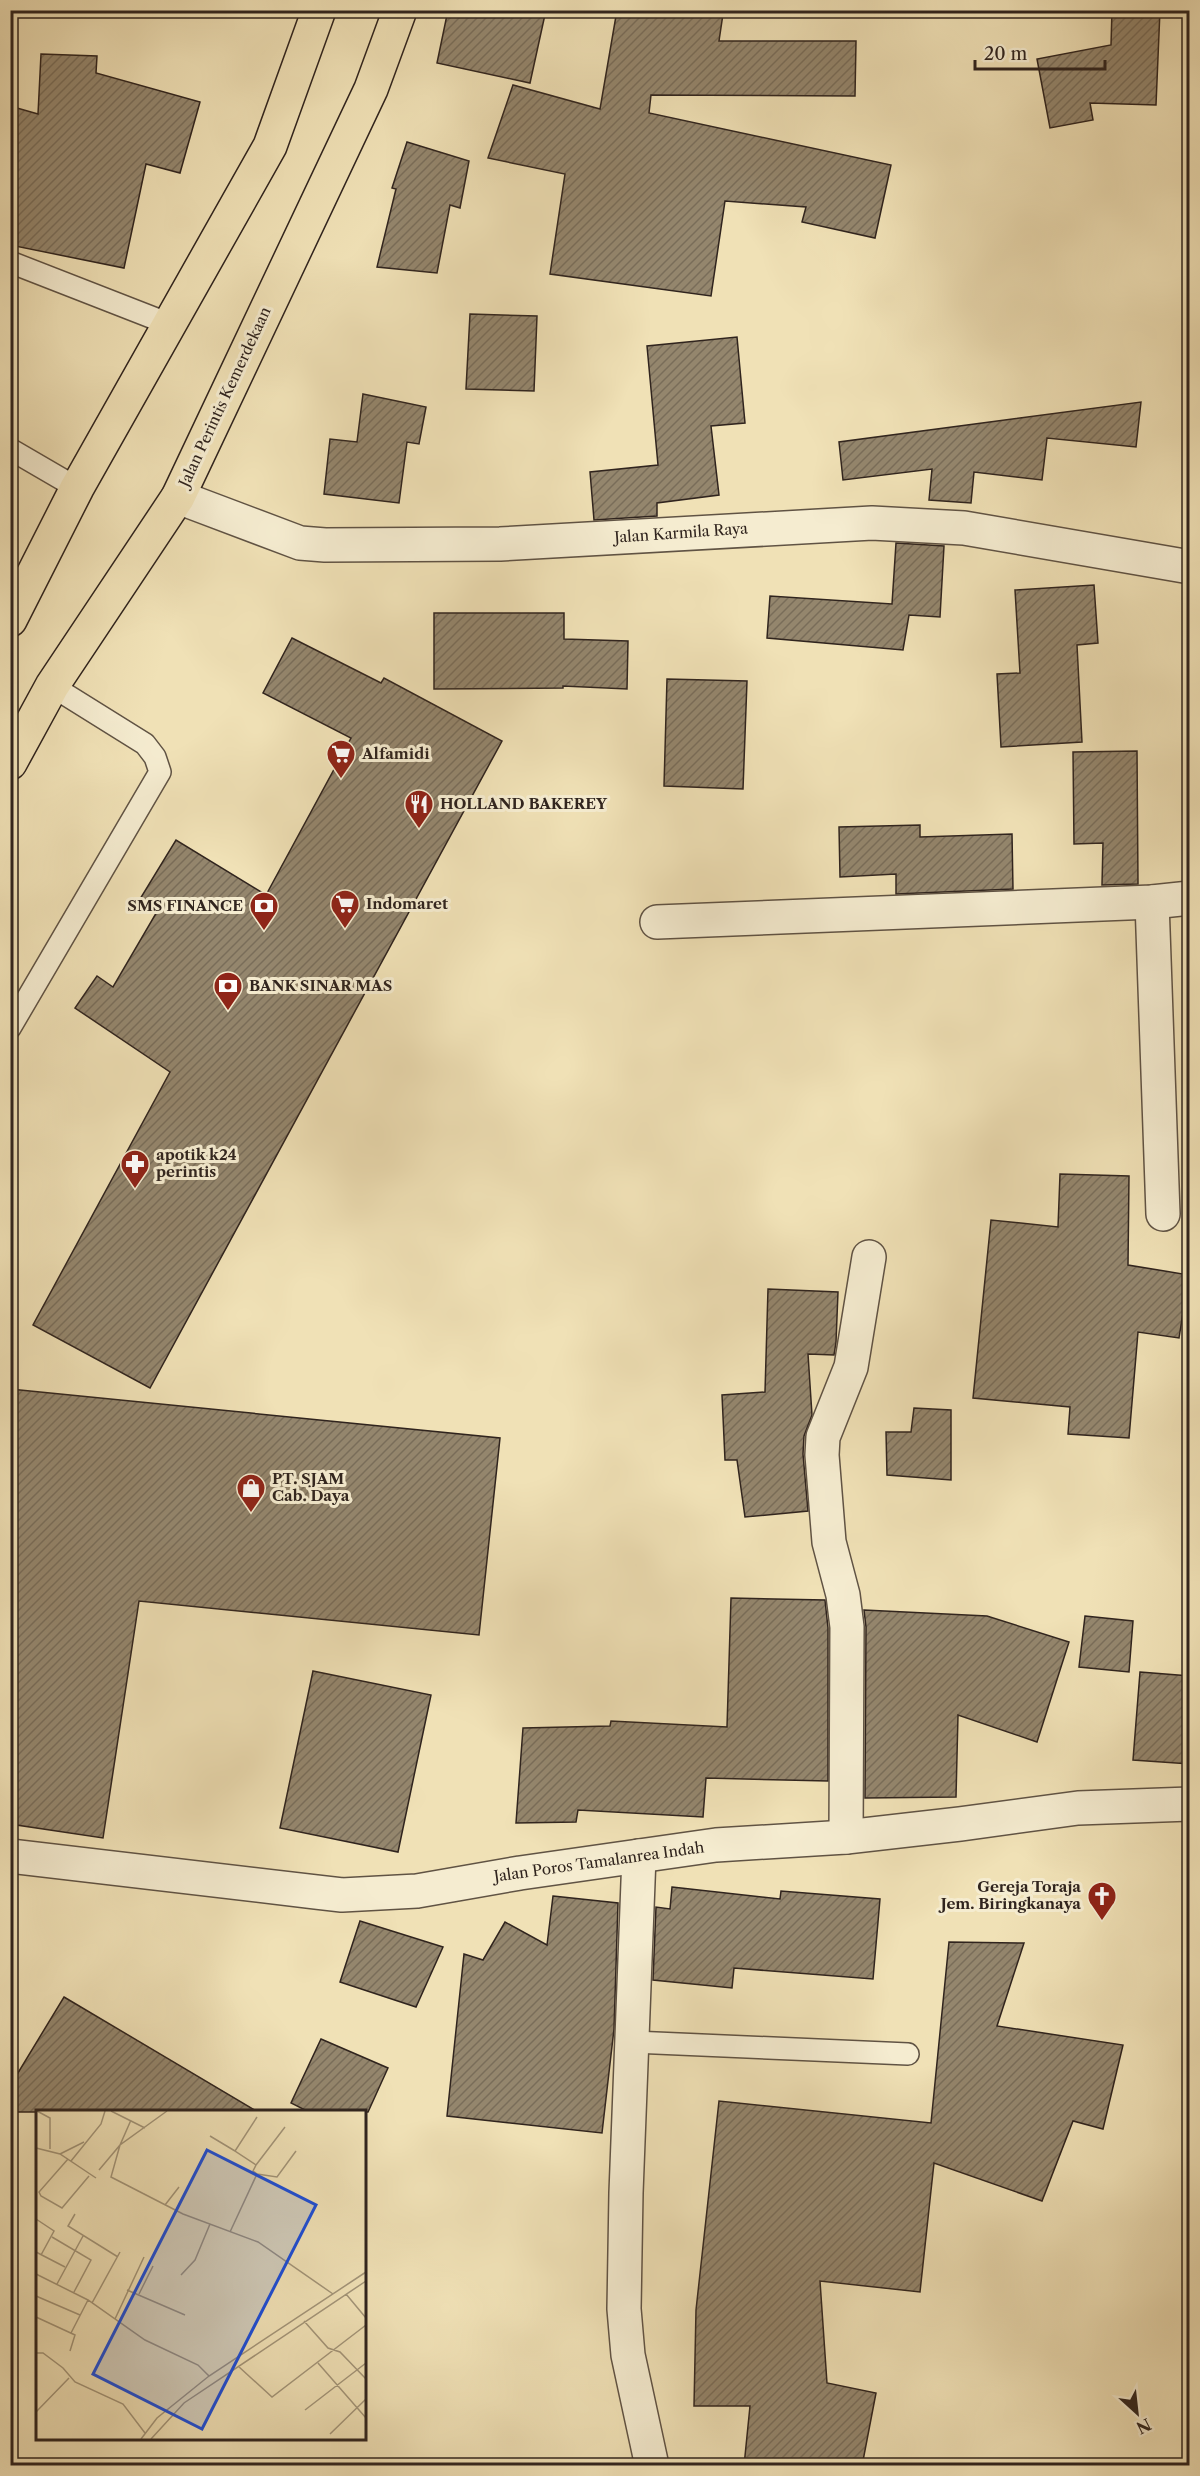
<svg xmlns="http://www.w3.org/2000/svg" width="1200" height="2476" viewBox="0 0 1200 2476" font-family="'Libre Caslon Text',serif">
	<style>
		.building { fill: url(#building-hatch); stroke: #30241e; stroke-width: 1.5 }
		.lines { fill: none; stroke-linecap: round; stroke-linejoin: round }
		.lane-casing { stroke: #605344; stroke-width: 24 }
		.street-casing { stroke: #605344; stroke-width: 36 }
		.highway-casing { stroke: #30241e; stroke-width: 36 }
		.lane { stroke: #f5ecd0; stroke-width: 21 }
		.street { stroke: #f5ecd0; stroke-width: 33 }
		.highway { stroke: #f0e1b6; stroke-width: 33 }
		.labels { text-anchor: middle; stroke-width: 6; stroke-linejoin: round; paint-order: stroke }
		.street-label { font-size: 15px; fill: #30241e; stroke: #f5ecd0 }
		.poi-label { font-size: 15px; font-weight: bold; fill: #30241e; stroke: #f5ecd0; text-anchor: start }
		.inset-road { fill: none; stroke: #a39579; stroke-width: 1.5 }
		.view { fill: #1d4ed8; fill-opacity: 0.15; stroke: #1d4ed8; stroke-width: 3 }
		.inset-edge { fill: none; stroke: #30241e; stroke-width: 3 }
	</style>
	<defs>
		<pattern id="building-hatch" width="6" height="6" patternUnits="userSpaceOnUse" patternTransform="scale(1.5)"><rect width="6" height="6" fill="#94866d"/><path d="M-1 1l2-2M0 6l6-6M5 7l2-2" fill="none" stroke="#796d59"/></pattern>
	</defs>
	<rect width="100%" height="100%" fill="#f0e1b6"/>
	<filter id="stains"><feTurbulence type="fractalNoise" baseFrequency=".00333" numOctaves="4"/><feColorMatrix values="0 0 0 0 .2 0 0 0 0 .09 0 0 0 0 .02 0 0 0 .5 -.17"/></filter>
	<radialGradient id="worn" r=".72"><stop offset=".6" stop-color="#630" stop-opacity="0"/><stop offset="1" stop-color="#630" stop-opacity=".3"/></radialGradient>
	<!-- building -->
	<g class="building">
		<polygon points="448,10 546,10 530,83 437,63"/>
		<polygon points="617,10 703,10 723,14 719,41 856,41 855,96 651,95 649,113 891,165 875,238 802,222 806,207 725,201 711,296 550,274 565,174 488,158 513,85 600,109"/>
		<polygon points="1112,10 1160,10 1156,105 1090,103 1093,120 1050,128 1037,59 1111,45"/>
		<polygon points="41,54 97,56 96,73 200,102 180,173 146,164 124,268 10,245 10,106 38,114"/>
		<polygon points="407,142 469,161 460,208 450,205 437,273 377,267 396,189 392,188"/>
		<polygon points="470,314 537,316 534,391 466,389"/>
		<polygon points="737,337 745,423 711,426 719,495 657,503 657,516 594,520 590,472 658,465 647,346"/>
		<polygon points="363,394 426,407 419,444 407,442 399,503 324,494 330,439 357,442"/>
		<polygon points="1141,402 1136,447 1047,438 1042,480 974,472 971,503 929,500 932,469 843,480 839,442"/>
		<polygon points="896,543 944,546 940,617 909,615 903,650 767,638 770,596 892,604"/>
		<polygon points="1094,585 1098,643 1077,645 1082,742 1001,747 997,674 1020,673 1015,590"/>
		<polygon points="434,613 564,613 564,639 628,641 627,689 563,686 563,688 434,689"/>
		<polygon points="292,638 381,683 384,678 502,741 150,1388 33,1325 170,1072 75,1008 97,976 113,987 158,910 140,899 176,840 266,895 351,738 263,693"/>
		<polygon points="667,679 747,681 743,789 664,786"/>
		<polygon points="1137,751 1138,884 1102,885 1103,843 1074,844 1073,752"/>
		<polygon points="920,825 920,837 1012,834 1013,889 896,894 896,874 840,877 839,827"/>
		<polygon points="1060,1174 1129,1176 1128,1265 1189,1275 1179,1338 1138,1332 1129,1438 1068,1434 1070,1407 973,1398 991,1220 1058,1227"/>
		<polygon points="768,1289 838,1292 836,1342 834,1355 808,1354 812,1415 804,1436 803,1454 808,1511 745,1517 737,1460 725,1460 722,1395 765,1392"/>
		<polygon points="10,1389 500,1438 479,1635 139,1601 103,1838 10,1824"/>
		<polygon points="914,1408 951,1410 951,1480 887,1475 886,1432 911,1432"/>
		<polygon points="731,1598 825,1600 828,1628 828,1781 706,1778 703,1817 578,1810 576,1822 516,1823 523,1728 610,1726 611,1721 727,1727"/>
		<polygon points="864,1610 987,1616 1069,1642 1037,1742 958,1715 956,1797 865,1798 866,1627"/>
		<polygon points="1085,1616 1133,1621 1129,1672 1079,1667"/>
		<polygon points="313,1671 431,1695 398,1852 280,1828"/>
		<polygon points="1140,1672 1190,1676 1190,1764 1133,1760"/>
		<polygon points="672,1887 780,1899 781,1891 880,1899 873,1979 734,1968 732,1988 653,1980 656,1907 670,1909"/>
		<polygon points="553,1896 618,1903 614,2029 602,2133 447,2116 464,1954 483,1960 505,1922 547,1945"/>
		<polygon points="360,1921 443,1947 416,2007 340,1982"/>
		<polygon points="949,1942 1024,1943 997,2026 1123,2045 1103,2129 1073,2121 1042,2201 934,2163 920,2292 820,2281 827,2383 876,2393 862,2466 744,2466 750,2406 694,2406 696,2310 719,2101 931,2123"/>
		<polygon points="64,1997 258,2112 10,2112 10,2086"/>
		<polygon points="321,2039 388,2068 368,2112 309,2112 291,2103"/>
	</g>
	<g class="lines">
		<!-- lane casing -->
		<g class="lane-casing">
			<g id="lane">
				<polyline points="10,262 169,324"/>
				<polyline points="10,449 77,488"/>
				<polyline points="10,1028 160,772 155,757 145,744 52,686"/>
				<polyline points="633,2042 908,2054"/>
			</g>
		</g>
		<!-- street casing -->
		<g class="street-casing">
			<g id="street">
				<polyline points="178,497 300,543 325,545 500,544 872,523 964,528 1190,567"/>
				<polyline points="1152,902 1163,1214"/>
				<polyline points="657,922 1152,902 1190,898"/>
				<polyline points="846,1837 847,1627 843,1595 829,1542 822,1455 823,1437 851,1367 869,1257"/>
				<polyline points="10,1856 316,1892 342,1895 417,1891 520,1873 716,1845 846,1837 960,1824 1078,1808 1190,1804"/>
				<polyline points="639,1856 626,2193 624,2309 628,2355 652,2466"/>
			</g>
		</g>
		<!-- highway casing -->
		<g class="highway-casing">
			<g id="highway">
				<polyline points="10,620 77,488 270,146 319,10"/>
				<polyline points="10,763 52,686 178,497 371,89 400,10"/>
			</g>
		</g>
		<!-- lane -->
		<use href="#lane" class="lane"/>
		<!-- street -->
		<use href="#street" class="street"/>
		<!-- highway -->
		<use href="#highway" class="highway"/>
	</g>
	<!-- icons -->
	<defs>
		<g id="supermarket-pin" transform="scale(1.5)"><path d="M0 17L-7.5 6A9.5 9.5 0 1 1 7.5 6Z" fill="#8f2418" stroke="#f5ecd0"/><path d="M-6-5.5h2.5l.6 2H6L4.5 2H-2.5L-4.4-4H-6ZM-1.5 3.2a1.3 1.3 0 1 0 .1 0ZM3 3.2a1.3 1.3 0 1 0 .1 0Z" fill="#fff"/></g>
		<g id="restaurant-pin" transform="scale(1.5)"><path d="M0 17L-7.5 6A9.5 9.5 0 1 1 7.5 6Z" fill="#8f2418" stroke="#f5ecd0"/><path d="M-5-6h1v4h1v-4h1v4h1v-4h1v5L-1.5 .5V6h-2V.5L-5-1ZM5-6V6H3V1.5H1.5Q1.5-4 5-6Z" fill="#fff"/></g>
		<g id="bank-pin" transform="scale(1.5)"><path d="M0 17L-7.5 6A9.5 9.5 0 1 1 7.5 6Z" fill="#8f2418" stroke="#f5ecd0"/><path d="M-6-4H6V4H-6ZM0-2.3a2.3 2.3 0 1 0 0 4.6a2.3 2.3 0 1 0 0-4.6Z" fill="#fff"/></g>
		<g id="pharmacy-pin" transform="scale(1.5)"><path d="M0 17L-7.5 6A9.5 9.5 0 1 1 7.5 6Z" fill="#8f2418" stroke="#f5ecd0"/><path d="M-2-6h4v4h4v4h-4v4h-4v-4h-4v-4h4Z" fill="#fff"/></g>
		<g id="shop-pin" transform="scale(1.5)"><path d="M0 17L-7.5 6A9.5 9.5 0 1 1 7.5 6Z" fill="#8f2418" stroke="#f5ecd0"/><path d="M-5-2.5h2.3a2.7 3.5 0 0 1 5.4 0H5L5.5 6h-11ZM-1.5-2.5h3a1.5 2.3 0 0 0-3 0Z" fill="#fff"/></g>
		<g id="church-pin" transform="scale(1.5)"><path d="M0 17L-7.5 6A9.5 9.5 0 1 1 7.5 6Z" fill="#8f2418" stroke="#f5ecd0"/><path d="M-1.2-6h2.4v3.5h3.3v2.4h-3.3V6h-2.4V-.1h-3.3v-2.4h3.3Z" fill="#fff"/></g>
	</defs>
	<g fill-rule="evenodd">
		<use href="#supermarket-pin" x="341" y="754"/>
		<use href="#restaurant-pin" x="419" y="804"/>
		<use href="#supermarket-pin" x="345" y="904"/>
		<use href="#bank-pin" x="264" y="906"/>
		<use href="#bank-pin" x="228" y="986"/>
		<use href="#pharmacy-pin" x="135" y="1164"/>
		<use href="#shop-pin" x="251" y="1488"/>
		<use href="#church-pin" x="1102" y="1896"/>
	</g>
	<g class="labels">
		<!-- street labels -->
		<g class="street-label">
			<text transform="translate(225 397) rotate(-65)" y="5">Jalan Perintis Kemerdekaan</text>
			<text transform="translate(681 533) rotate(-4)" y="5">Jalan Karmila Raya</text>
			<text transform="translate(599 1862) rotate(-8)" y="5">Jalan Poros Tamalanrea Indah</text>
		</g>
		<!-- poi labels -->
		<g class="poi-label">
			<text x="362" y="759">Alfamidi</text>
			<text x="440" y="809">HOLLAND BAKEREY</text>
			<text x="366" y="909">Indomaret</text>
			<text x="243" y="911" text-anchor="end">SMS FINANCE</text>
			<text x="249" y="991">BANK SINAR MAS</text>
			<text x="156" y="1160">apotik k24<tspan x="156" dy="17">perintis</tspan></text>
			<text x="272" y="1484">PT. SJAM<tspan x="272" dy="17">Cab. Daya</tspan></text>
			<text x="1081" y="1892" text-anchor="end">Gereja Toraja<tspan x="1081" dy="17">Jem. Biringkanaya</tspan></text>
		</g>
	</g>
	<!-- overview -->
	<g transform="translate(36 2110)">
		<rect width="330" height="330" fill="#f0e1b6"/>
		<path class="inset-road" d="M 1,1 L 14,8 L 14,39M 75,1 L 109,18M 131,1 L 84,35 L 75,67 L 147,104 L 222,132 L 297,184M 174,26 L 199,41M 0,38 L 24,44 L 60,68M 24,44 L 48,32M 32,49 L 3,82 L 5,86 L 26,98 L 53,66M 35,51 L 65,14 L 69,1M 220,55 L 249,17M 63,60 L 84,35 L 95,10M 221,64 L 241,67 L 260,41M 129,95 L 143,77M 39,104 L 32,116 L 82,147M 0,109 L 18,121 L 5,145M 194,122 L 221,64 L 217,61 L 220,55 L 199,41 L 221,7M 16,127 L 55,150 L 38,182M 0,142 L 29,157M 0,164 L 52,190 L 109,230 L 162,255 L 173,266M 145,165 L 159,150 L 174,114M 21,174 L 47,126M 91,180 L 149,205M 103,184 L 117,156M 310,184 L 330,208M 0,186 L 44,205M 56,193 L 84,142M 0,207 L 39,225 L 34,241M 79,209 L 108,147M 268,211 L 292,238 L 304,242 L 330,269M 35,223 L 52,190M 0,243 L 7,243 L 27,258 L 39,272 L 87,294 L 109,323M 282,253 L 330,308M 202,256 L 236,287 L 330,215M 269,300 L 330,253M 0,302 L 33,268M 294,324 L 330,289M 105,329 L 121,308 L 173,266 L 330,162M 115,329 L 148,293 L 330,171"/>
		<path class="view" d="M 171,40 L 280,95 L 166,319 L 57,264 Z"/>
		<rect width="330" height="330" class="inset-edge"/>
	</g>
	<!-- margin -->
	<rect width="1200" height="2476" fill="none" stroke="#f0e1b6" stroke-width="36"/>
	<rect x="12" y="12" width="1176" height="2452" fill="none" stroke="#30241e" stroke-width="3"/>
	<rect x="18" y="18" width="1164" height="2440" fill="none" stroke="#30241e" stroke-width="1.5"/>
	<!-- north arrow -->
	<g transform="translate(1137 2413) rotate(153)" stroke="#f5ecd0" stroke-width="4.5" paint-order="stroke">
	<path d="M0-4.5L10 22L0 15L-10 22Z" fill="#30241e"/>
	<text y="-9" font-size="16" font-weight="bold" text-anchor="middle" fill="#30241e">N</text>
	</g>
	<!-- scale -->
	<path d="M975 60v9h130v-9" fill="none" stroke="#30241e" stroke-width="3"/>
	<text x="984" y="60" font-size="18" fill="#30241e" stroke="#f5ecd0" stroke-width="4.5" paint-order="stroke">20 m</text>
	<rect width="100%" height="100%" filter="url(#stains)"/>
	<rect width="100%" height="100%" fill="url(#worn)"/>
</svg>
